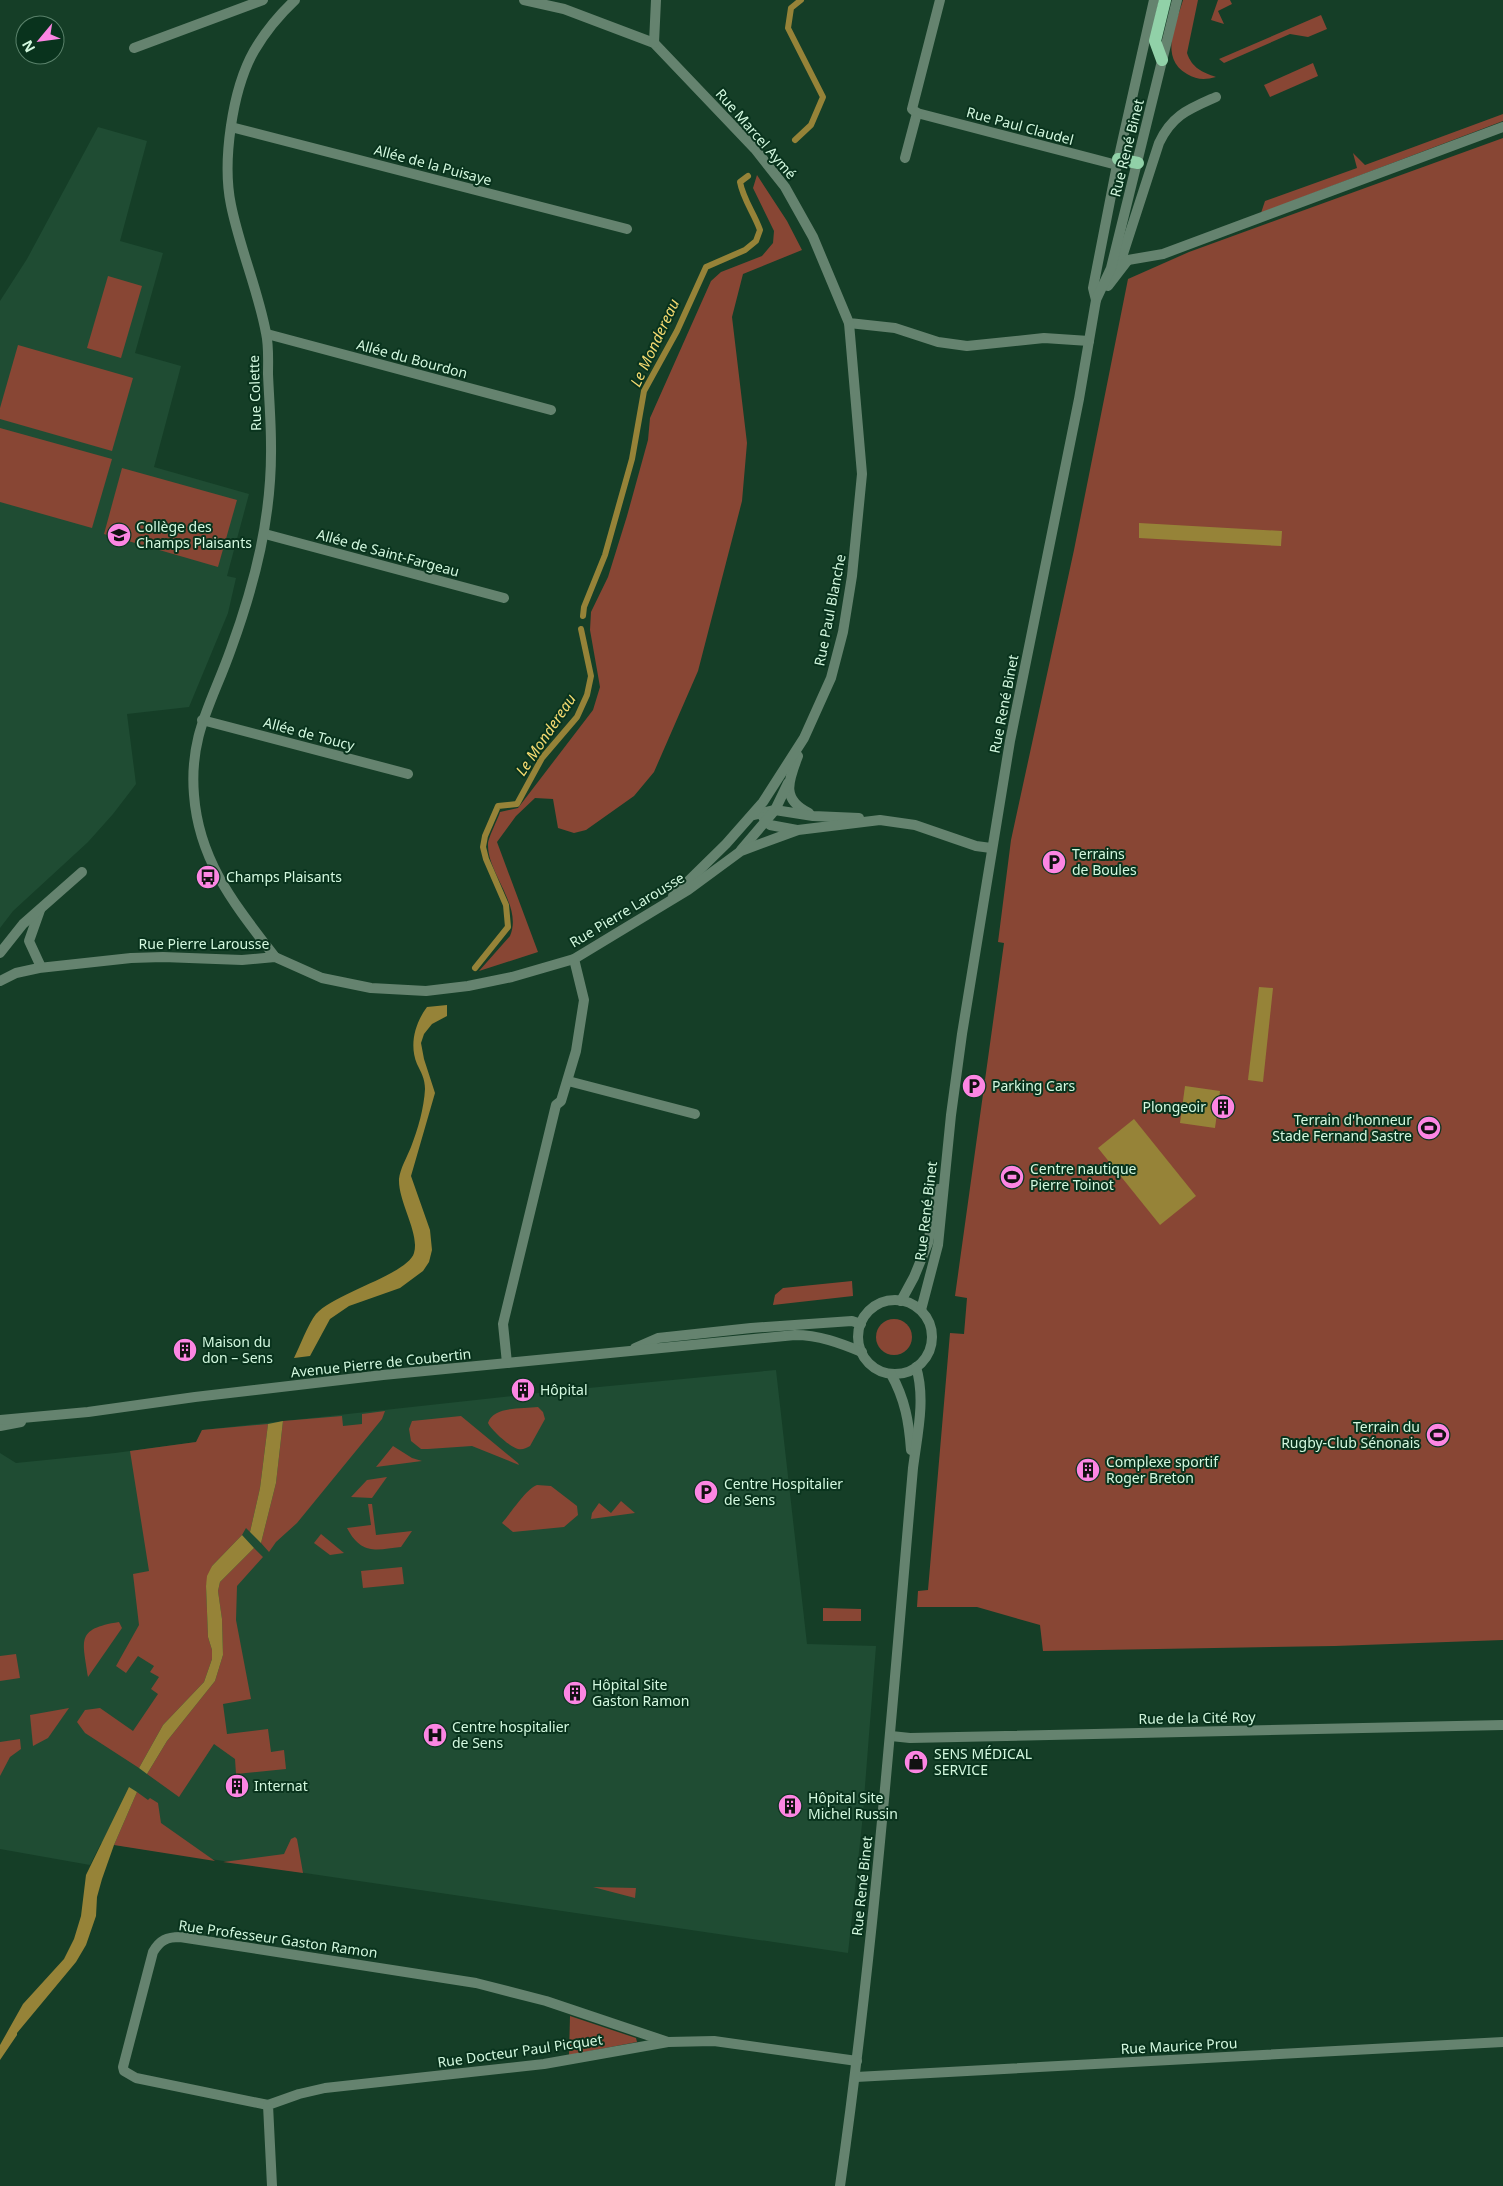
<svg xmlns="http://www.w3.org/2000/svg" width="1503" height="2186" viewBox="0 0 1503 2186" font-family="'Noto Sans',sans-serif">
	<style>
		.built { fill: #1f4c33 }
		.green { fill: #884634 }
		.water { fill: #968338 }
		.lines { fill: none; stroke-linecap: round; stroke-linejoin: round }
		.stream { stroke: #968338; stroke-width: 6 }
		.minor { stroke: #65836f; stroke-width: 10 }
		.tertiary { stroke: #65836f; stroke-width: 10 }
		.primary { stroke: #91d1a8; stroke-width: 12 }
		.labels { text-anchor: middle; stroke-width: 4; stroke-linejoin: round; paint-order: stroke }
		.street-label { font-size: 14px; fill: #d3f8df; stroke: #09331d }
		.poi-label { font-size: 14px; fill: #d3f8df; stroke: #09331d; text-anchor: start }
		.water-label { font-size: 15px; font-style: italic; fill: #f4da71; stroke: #09331d }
	</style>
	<rect width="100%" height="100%" fill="#153e27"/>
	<!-- built -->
	<g class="built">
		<polygon points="98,127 147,141 120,241 163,253 135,353 181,366 154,467 249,494 227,576 236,578 228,613 189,707 127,714 136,784 113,814 88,842 13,911 0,928 0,301 27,259"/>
		<polygon points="776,1370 807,1644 876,1646 862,1824 848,1953 101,1843 90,1865 0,1849 0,1453 16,1463 115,1453 196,1442 202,1430 557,1391"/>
	</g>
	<!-- green -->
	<g class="green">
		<path d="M 1183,0 L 1198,0 L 1187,53 C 1192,68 1202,72 1216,77 C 1205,80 1197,80 1187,74 C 1159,58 1176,24 1183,0 Z"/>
		<polygon points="1218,0 1230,0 1232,4 1218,11 1224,24 1211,20"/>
		<polygon points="1321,15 1327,29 1308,37 1290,34 1224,63 1219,59"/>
		<polygon points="1313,63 1318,76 1270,97 1264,85"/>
		<polygon points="1503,114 1503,121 1261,213 1265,201 1357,168 1353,153 1365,165"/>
		<polygon points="1503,138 1503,1640 1335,1646 1043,1651 1040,1625 977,1607 917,1607 918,1591 928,1590 950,1333 964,1334 967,1298 955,1296 1004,943 998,942 1011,840 1074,550 1128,279 1189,252"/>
		<path d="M 757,175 L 787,221 L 802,250 L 743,274 L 732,317 L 747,443 L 742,501 L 698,671 L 654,772 L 634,796 L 586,830 L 574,833 L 558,828 L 553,799 L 535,798 L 516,816 L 497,842 L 538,952 L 479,971 L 510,936 C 523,906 487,873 488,844 C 488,838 498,819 500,812 L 518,808 L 593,710 L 600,687 L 590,630 L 591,612 L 608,577 L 627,516 L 648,440 L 650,418 L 711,281 L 721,272 L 762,256 L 773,243 L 774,231 L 753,188 Z"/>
		<polygon points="108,276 142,286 121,358 87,348"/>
		<polygon points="18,345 133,378 112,451 0,419 0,408"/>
		<polygon points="0,428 112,459 92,528 0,502"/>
		<polygon points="122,468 237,500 218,567 104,534"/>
		<polygon points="852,1281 853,1296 773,1305 775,1295 783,1288"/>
		<circle cx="894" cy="1337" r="18"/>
		<path d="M 538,1407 L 543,1412 L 545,1419 L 530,1446 C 526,1448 523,1450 518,1449 C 510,1447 491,1430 488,1423 C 493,1406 523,1409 538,1407 Z"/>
		<polygon points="385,1411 382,1419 297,1523 276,1542 269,1552 261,1543 276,1483 283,1421 342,1416 343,1426 362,1424 362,1414"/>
		<polygon points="461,1416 518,1463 519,1465 472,1446 428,1449 421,1449 411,1441 409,1429 412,1421"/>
		<polygon points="268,1424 260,1488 250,1532 246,1528 242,1535 212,1566 206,1586 208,1637 212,1650 212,1659 204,1682 163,1725 139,1768 85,1733 77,1722 85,1710 100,1708 133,1731 158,1694 151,1689 159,1677 150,1672 154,1666 138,1656 126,1673 116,1666 139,1625 133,1574 149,1571 130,1451 196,1442 202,1430"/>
		<polygon points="393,1446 412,1458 422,1461 376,1467"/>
		<polygon points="387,1477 372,1498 351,1497 367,1480"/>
		<path d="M 537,1485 L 551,1486 L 577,1506 L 578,1515 L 564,1527 L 513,1532 L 502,1523 C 511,1513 526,1489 537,1485 Z"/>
		<polygon points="621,1501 635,1513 591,1519 592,1513 599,1503 611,1513"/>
		<path d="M 368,1504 L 372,1504 L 376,1535 L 412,1531 L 401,1547 C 376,1550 361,1555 347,1528 L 371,1525 Z"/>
		<polygon points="321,1534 344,1553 330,1555 314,1543"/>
		<polygon points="254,1548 263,1557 237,1586 236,1620 251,1699 223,1704 227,1734 268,1729 271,1752 284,1750 286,1769 236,1774 235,1759 214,1744 179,1797 147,1774 167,1741 215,1681 223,1655 222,1619 218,1591 220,1582"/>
		<polygon points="402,1567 404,1584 363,1588 361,1571"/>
		<polygon points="823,1608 861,1609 861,1621 823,1621"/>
		<path d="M 119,1622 L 122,1628 L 88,1677 C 83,1640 75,1629 119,1622 Z"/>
		<polygon points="16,1654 20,1678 0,1681 0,1656"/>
		<polygon points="69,1708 48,1738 33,1746 30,1715"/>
		<polygon points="20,1739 21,1749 10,1757 0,1776 0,1742"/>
		<polygon points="137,1792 148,1800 150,1798 158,1803 161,1823 215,1861 114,1845"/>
		<polygon points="295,1837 297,1839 303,1873 223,1862 284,1854 291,1839"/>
		<polygon points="593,1887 636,1888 635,1898"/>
		<polygon points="570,2016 636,2038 637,2042 569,2055"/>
	</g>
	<!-- water -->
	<g class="water">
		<polygon points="1139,523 1282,531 1281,546 1139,538"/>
		<polygon points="1259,987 1273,988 1263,1082 1248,1080"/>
		<path d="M 447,1005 L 447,1016 L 432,1024 L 424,1034 L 421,1043 L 424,1059 L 435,1093 L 411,1176 L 430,1230 L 432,1250 L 429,1262 L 423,1271 L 400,1288 L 349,1306 L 330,1319 L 310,1356 L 294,1358 C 300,1346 308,1324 316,1314 C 335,1293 408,1274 414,1253 C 420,1233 398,1202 399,1179 C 400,1169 407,1157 411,1147 C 418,1129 424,1108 425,1089 C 425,1079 421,1072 417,1064 C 409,1045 415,1023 427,1007 Z"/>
		<polygon points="1185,1086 1220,1091 1215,1128 1180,1123"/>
		<polygon points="1134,1119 1196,1196 1160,1225 1098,1148"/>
		<polygon points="283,1421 276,1483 261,1543 250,1532 260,1488 268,1424"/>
		<polygon points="242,1535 254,1548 220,1582 218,1591 222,1619 223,1655 215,1681 167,1741 147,1774 139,1768 163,1725 204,1682 212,1659 212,1650 208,1637 206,1586 207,1576 212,1566"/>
		<polygon points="129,1787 137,1792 114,1845 102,1879 97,1897 96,1916 86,1945 76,1962 17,2033 17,2035 0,2060 0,2045 23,2004 64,1959 74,1939 81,1916 86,1875"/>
	</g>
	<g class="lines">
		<!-- stream -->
		<g class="stream">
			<polyline points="795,140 811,125 823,97 788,28 791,8 801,0"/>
			<path d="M 583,616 L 584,607 L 605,555 L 632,459 L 644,391 L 677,331 L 706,267 L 745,250 L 756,241 L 760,230 C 754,213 743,199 740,182 L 748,176"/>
			<polyline points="475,968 508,927 506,905 486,859 483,847 485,836 498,806 517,804 542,758 577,717 587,695 591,676 581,629"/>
		</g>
		<!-- minor -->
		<g class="minor">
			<polyline points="524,0 564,9 654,43 755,149 785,187 813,237 849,323 895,328 938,342 967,346 1044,338 1089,341"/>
			<polyline points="654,43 656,0"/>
			<polyline points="134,48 263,0"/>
			<polyline points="917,113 1117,165"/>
			<polyline points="231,127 627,229"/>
			<polyline points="905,158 917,113 912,109 940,0"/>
			<polyline points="1128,260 1163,254 1503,127"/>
			<polyline points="267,334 551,410"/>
			<polyline points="265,534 504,598"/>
			<polyline points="202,720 408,774"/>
			<path d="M 798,756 C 789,780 780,799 809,813"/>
			<polyline points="753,815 775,810 813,816 859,818"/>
			<polyline points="763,817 770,825 797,830"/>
			<polyline points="741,850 775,810 788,783"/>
			<polyline points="673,896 726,844 763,802 804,738 831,678 843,632 852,576 862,474 849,323"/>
			<polyline points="40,910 29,941 41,967"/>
			<polyline points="0,953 23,924 82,872"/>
			<path d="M 275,957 C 236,906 199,862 194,795 C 189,735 212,703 231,649 C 255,583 272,517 271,445 C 271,421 269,398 268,374 C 268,361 269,346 266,333 C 258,290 240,249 231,205 C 222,162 232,90 254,51 C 265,32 279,15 295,0"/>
			<polyline points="0,981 16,973 39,968 131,958 163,957 242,960 275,957 322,978 371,988 426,991 468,986 512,977 574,959 688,890 741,851 798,830 880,820 915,825 976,846 991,848"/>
			<polyline points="568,1081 695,1114"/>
			<polyline points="507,1363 503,1324 556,1105 561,1101 576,1051 584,1000 574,959"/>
			<polyline points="0,1426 21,1422"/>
			<polyline points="891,1736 910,1738 1503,1725"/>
			<polyline points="856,2077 1503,2042"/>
			<path d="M 268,2105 L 136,2078 L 124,2071 L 123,2067 L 153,1952 C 160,1940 167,1937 180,1937 L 476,1983 L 546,2001 L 668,2042"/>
			<polyline points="272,2186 268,2105 299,2094 325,2088 544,2064 668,2042 714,2041 857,2061"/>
		</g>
		<!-- tertiary -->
		<g class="tertiary">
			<path d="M 1113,266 L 1123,254 L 1159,143 C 1172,115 1189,109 1216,97"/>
			<polyline points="1108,286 1128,260"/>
			<polyline points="1096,300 1093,288 1117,165 1154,0"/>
			<circle cx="895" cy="1337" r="37"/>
			<polyline points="901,1301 914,1277 928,1243 938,1189"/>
			<polyline points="921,1310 938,1245 951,1115 962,1034 1010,741 1079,399 1096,300 1111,268 1177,0"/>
			<polyline points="635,1348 658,1338 751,1328 852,1321 861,1324"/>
			<path d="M 891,1374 C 905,1399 909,1422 911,1450"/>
			<path d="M 0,1420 L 88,1412 L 195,1397 L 383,1375 L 795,1335 C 819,1335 840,1343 862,1352"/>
			<path d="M 840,2186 C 874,1948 892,1708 913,1468 C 917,1436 926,1399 916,1367"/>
		</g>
		<!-- primary -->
		<g class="primary">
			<polyline points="1162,60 1155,41 1165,0"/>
			<polyline points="1118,159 1138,163"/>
		</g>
	</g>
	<!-- icons -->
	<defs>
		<g id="school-disc" transform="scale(1.25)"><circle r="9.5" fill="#fc86e3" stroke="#09331d"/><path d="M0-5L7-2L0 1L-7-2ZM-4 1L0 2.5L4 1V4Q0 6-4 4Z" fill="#111"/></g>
		<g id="parking-disc" transform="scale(1.25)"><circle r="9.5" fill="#fc86e3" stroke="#09331d"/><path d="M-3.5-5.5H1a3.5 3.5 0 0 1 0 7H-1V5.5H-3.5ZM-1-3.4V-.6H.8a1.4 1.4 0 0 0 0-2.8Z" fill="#111"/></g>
		<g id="bus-disc" transform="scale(1.25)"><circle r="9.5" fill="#fc86e3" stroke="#09331d"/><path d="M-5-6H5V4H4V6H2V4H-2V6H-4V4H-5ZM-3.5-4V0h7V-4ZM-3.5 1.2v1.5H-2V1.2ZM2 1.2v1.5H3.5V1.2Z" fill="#111"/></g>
		<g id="building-disc" transform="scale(1.25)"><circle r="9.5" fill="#fc86e3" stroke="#09331d"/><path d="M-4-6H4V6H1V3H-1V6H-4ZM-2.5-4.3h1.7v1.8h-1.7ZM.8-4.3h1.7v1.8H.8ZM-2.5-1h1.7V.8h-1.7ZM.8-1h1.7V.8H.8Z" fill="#111"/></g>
		<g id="stadium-disc" transform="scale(1.25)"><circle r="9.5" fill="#fc86e3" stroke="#09331d"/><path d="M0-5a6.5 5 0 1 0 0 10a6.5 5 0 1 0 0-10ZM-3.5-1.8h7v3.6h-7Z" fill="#111"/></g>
		<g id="hospital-disc" transform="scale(1.25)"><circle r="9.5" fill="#fc86e3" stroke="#09331d"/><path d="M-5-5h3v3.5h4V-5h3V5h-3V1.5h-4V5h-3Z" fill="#111"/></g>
		<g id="shop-disc" transform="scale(1.25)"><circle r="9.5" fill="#fc86e3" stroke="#09331d"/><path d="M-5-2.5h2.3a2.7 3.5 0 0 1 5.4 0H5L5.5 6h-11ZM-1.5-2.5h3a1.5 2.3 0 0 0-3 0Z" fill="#111"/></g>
	</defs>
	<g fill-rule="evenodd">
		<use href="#school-disc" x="119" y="535"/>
		<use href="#parking-disc" x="1054" y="862"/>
		<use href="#bus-disc" x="208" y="877"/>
		<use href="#parking-disc" x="974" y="1086"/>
		<use href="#building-disc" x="1223" y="1107"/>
		<use href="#stadium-disc" x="1429" y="1128"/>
		<use href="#stadium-disc" x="1012" y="1177"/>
		<use href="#building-disc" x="185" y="1350"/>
		<use href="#building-disc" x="523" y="1390"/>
		<use href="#stadium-disc" x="1438" y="1435"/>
		<use href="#building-disc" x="1088" y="1470"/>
		<use href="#parking-disc" x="706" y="1492"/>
		<use href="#building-disc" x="575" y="1693"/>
		<use href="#hospital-disc" x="435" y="1735"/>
		<use href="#shop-disc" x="916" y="1762"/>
		<use href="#building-disc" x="237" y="1786"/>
		<use href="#building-disc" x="790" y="1806"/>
	</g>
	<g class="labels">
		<!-- street labels -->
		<g class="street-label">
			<text transform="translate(1020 126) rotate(15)" y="5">Rue Paul Claudel</text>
			<text transform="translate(756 134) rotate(49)" y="5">Rue Marcel Aymé</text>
			<text transform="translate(1127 148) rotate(-76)" y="5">Rue René Binet</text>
			<text transform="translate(433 165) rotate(15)" y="5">Allée de la Puisaye</text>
			<text transform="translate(412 359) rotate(15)" y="5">Allée du Bourdon</text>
			<text transform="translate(255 393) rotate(-92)" y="5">Rue Colette</text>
			<text transform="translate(388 553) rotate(15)" y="5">Allée de Saint-Fargeau</text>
			<text transform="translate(830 610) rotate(-79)" y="5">Rue Paul Blanche</text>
			<text transform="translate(1004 704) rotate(-79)" y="5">Rue René Binet</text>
			<text transform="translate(309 734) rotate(15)" y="5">Allée de Toucy</text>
			<text transform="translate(627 910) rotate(-31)" y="5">Rue Pierre Larousse</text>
			<text x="204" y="949">Rue Pierre Larousse</text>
			<text transform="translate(926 1211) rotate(-83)" y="5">Rue René Binet</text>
			<text transform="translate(381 1363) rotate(-6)" y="5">Avenue Pierre de Coubertin</text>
			<text transform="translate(1197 1718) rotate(-1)" y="5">Rue de la Cité Roy</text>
			<text transform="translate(862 1886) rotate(-84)" y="5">Rue René Binet</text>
			<text transform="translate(278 1939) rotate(8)" y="5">Rue Professeur Gaston Ramon</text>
			<text transform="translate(1179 2046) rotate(-3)" y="5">Rue Maurice Prou</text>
			<text transform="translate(520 2051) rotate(-8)" y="5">Rue Docteur Paul Picquet</text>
		</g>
		<!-- poi labels -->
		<g class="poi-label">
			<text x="136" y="532">Collège des<tspan x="136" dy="16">Champs Plaisants</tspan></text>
			<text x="1072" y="859">Terrains<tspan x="1072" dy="16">de Boules</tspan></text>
			<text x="226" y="882">Champs Plaisants</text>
			<text x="992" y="1091">Parking Cars</text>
			<text x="1206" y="1112" text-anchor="end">Plongeoir</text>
			<text x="1412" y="1125" text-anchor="end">Terrain d'honneur<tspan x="1412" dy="16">Stade Fernand Sastre</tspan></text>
			<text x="1030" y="1174">Centre nautique<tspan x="1030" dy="16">Pierre Toinot</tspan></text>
			<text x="202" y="1347">Maison du<tspan x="202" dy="16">don – Sens</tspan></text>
			<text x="540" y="1395">Hôpital</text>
			<text x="1420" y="1432" text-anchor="end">Terrain du<tspan x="1420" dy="16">Rugby-Club Sénonais</tspan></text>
			<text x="1106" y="1467">Complexe sportif<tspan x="1106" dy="16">Roger Breton</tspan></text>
			<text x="724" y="1489">Centre Hospitalier<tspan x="724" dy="16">de Sens</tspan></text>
			<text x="592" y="1690">Hôpital Site<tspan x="592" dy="16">Gaston Ramon</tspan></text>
			<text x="452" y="1732">Centre hospitalier<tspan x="452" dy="16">de Sens</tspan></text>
			<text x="934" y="1759">SENS MÉDICAL<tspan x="934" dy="16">SERVICE</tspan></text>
			<text x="254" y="1791">Internat</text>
			<text x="808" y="1803">Hôpital Site<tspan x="808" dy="16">Michel Russin</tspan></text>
		</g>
		<!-- water labels -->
		<g class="water-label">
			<text transform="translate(655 343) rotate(-65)" y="5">Le Mondereau</text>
			<text transform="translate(546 735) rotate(-56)" y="5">Le Mondereau</text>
		</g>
	</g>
	<!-- north arrow -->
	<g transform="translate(40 40) rotate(241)"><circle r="24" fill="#09331d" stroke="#5a826b"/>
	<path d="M0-4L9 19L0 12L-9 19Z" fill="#fc86e3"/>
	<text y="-8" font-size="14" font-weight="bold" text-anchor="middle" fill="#d3f8df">N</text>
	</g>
</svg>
